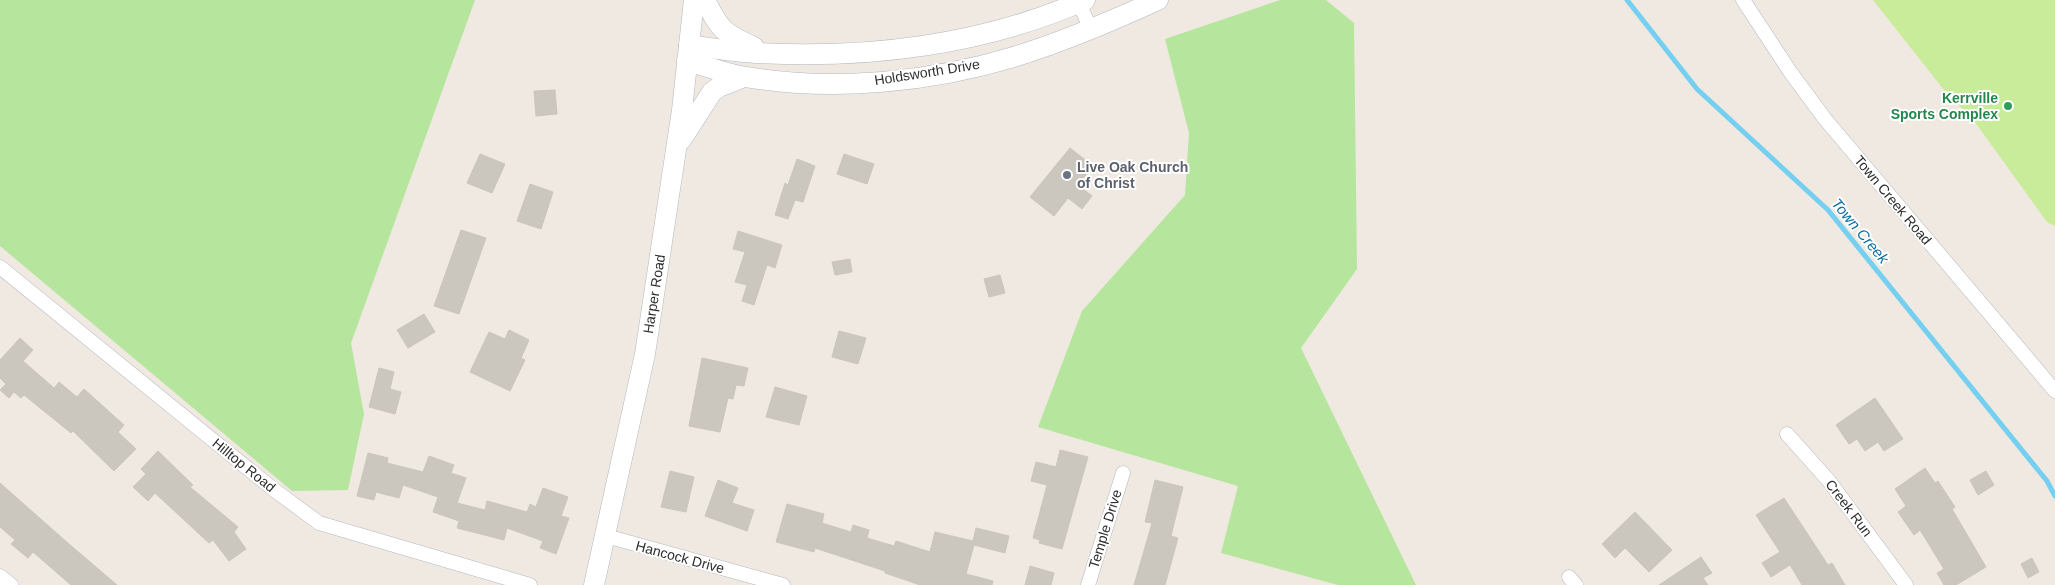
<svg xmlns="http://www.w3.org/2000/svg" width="2055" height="585" viewBox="0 0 2055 585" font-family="Arial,sans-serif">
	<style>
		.green { fill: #b6e59e }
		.pitch { fill: #c9ec9a }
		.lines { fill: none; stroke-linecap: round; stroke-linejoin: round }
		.stream { stroke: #75cff0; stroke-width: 5 }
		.building { fill: #cbc7bf; stroke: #cbc5ba }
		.street-casing { stroke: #b4b7c1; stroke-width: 15 }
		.secondary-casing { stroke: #b4b7c1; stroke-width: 21 }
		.street { stroke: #fff; stroke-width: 14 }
		.secondary { stroke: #fff; stroke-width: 20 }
		.leisure-dot { fill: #2e9e5b; stroke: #fff; stroke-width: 2 }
		.worship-dot { fill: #6b7280; stroke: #fff; stroke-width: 2 }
		.labels { text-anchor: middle; stroke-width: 4; stroke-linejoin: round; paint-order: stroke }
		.street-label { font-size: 14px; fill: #2e2e2e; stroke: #fff }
		.leisure-label { font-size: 14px; font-weight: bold; fill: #27864d; stroke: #fff; text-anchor: end }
		.worship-label { font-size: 14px; font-weight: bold; fill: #5b616d; stroke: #fff; text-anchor: start }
		.water-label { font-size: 15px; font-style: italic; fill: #0d6fa3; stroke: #fff }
	</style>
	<rect width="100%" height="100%" fill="#efe9e1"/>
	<!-- green -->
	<g class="green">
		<polygon points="0,0 475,0 351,343 364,414 348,490 292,491 0,246"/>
		<polygon points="1280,0 1326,0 1354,23 1357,269 1301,348 1416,585 1338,585 1221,553 1238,486 1038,427 1082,311 1185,195 1189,133 1165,39"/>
	</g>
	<!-- pitch -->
	<polygon class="pitch" points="1873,0 2055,0 2055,226 2047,222 1972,118 1948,95"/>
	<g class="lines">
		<!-- stream -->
		<polyline class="stream" points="1627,0 1697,89 1828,210 2047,481 2055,496"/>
	</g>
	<!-- building -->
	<g class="building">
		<polygon points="555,90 557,114 536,116 534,91"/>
		<polygon points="1070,148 1093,166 1078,185 1092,196 1082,209 1068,198 1054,216 1030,197"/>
		<polygon points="480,154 505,164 492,193 467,183"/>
		<polygon points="844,154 874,164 867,184 837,174"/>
		<polygon points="797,159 815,166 803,202 795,200 788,219 775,215 785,183 788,185"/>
		<polygon points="530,184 553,192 541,229 517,221"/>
		<polygon points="461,230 486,238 459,314 434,306"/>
		<polygon points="738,231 782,245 775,268 767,265 754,305 742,301 747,285 735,282 745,252 733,249"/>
		<polygon points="850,259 852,272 835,275 832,262"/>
		<polygon points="1000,275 1005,293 989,297 984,279"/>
		<polygon points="424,314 435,332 408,348 397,330"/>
		<polygon points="509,330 529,340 521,358 525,360 510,391 470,372 489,332 505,339"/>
		<polygon points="839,331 866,338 858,364 832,357"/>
		<polygon points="20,338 33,350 23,361 54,388 59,382 77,397 84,389 124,425 118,432 136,449 114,471 73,431 71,433 24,395 21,398 14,392 9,398 0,390 6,384 0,378 0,360"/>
		<polygon points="702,358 748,368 744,386 736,385 733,399 728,398 720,432 689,426"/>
		<polygon points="379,368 394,372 390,389 401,392 395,414 369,407"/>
		<polygon points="775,387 807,396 799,425 766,417"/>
		<polygon points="1875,398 1903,439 1884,451 1878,442 1865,451 1857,439 1849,444 1836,425"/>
		<polygon points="1060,450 1088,457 1062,549 1039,543 1040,540 1033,538 1047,485 1031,481 1036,462 1056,467"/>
		<polygon points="158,451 193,485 190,487 238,527 234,532 246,549 229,561 213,540 209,543 155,493 148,501 133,487 146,474 141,469"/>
		<polygon points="368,453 388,458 387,463 423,472 429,456 454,465 451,473 466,478 457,503 485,510 487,501 527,512 530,504 536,507 543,488 568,497 561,516 569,518 556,554 540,548 543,541 507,528 504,540 457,528 459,521 433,512 438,497 403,485 399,498 376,492 374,500 357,496"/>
		<polygon points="1925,468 1935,483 1938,481 1955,507 1952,509 1986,567 1956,585 1944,585 1937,573 1944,569 1920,530 1914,535 1898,512 1906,506 1895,489"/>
		<polygon points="670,471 694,477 686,512 661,507"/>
		<polygon points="1986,471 1994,485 1978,495 1970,480"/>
		<polygon points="718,480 738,488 732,503 754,510 747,531 705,516"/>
		<polygon points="1155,480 1183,487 1171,536 1178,538 1165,585 1134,585 1152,523 1145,522"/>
		<polygon points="0,483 69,544 117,585 71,585 33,552 28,558 11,544 15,540 0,527"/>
		<polygon points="1784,498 1828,565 1832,563 1845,585 1802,585 1790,565 1771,577 1762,563 1780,552 1756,515"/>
		<polygon points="787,504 824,514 822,523 851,532 853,525 869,530 867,538 894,546 896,541 930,552 935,532 973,541 976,528 1009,536 1005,553 974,545 966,574 993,581 992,585 920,585 885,573 885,571 815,548 814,552 776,542"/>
		<polygon points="1635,512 1672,550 1649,572 1625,548 1615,558 1602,544"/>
		<polygon points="1701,557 1712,573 1703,578 1708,585 1659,585"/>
		<polygon points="2032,558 2039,572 2028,578 2021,564"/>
		<polygon points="1030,566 1054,573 1051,585 1025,585"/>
	</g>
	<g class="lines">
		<!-- street casing -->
		<g class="street-casing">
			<g id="street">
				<polyline points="1743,0 1791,73 1825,119 2055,391"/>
				<polyline points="1079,3 1091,30"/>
				<polyline points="0,267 273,489 319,523 530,585"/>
				<polyline points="1787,434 1829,481 1906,585"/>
				<polyline points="606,536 783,585"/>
				<polyline points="0,576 11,585"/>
				<polyline points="1569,577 1576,585"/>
				<polyline points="1088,585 1123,473"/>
			</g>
		</g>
		<!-- secondary casing -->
		<g class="secondary-casing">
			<g id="secondary">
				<path d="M 705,0 C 720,30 723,33 754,47"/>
				<path d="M 689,45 C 711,48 734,52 757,53 C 868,59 983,45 1085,0"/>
				<path d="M 687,61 C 706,66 726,74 746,77 C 834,92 931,82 1017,56 C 1065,41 1112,21 1158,0"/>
				<polyline points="681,140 712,92 719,87 744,77"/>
				<polyline points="594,585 645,354 682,110 694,0"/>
			</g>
		</g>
		<!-- street -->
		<use href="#street" class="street"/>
		<!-- secondary -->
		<use href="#secondary" class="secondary"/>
	</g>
	<!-- markers -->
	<circle class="leisure-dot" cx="2008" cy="106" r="5"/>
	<circle class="worship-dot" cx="1067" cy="175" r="5"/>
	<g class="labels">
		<!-- street labels -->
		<g class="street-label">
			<text transform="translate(927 72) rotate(-9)" y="5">Holdsworth Drive</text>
			<text transform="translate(1893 200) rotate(50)" y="5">Town Creek Road</text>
			<text transform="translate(654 294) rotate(-81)" y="5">Harper Road</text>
			<text transform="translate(244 465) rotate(39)" y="5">Hilltop Road</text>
			<text transform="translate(1849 508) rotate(53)" y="5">Creek Run</text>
			<text transform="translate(1105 529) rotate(-73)" y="5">Temple Drive</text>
			<text transform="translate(680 557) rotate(15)" y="5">Hancock Drive</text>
		</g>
		<!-- leisure labels -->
		<g class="leisure-label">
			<text x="1998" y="103">Kerrville<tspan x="1998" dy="16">Sports Complex</tspan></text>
		</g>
		<!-- worship labels -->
		<g class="worship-label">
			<text x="1077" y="172">Live Oak Church<tspan x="1077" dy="16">of Christ</tspan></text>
		</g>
		<!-- water labels -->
		<g class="water-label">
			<text transform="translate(1860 231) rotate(50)" y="5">Town Creek</text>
		</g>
	</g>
</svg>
